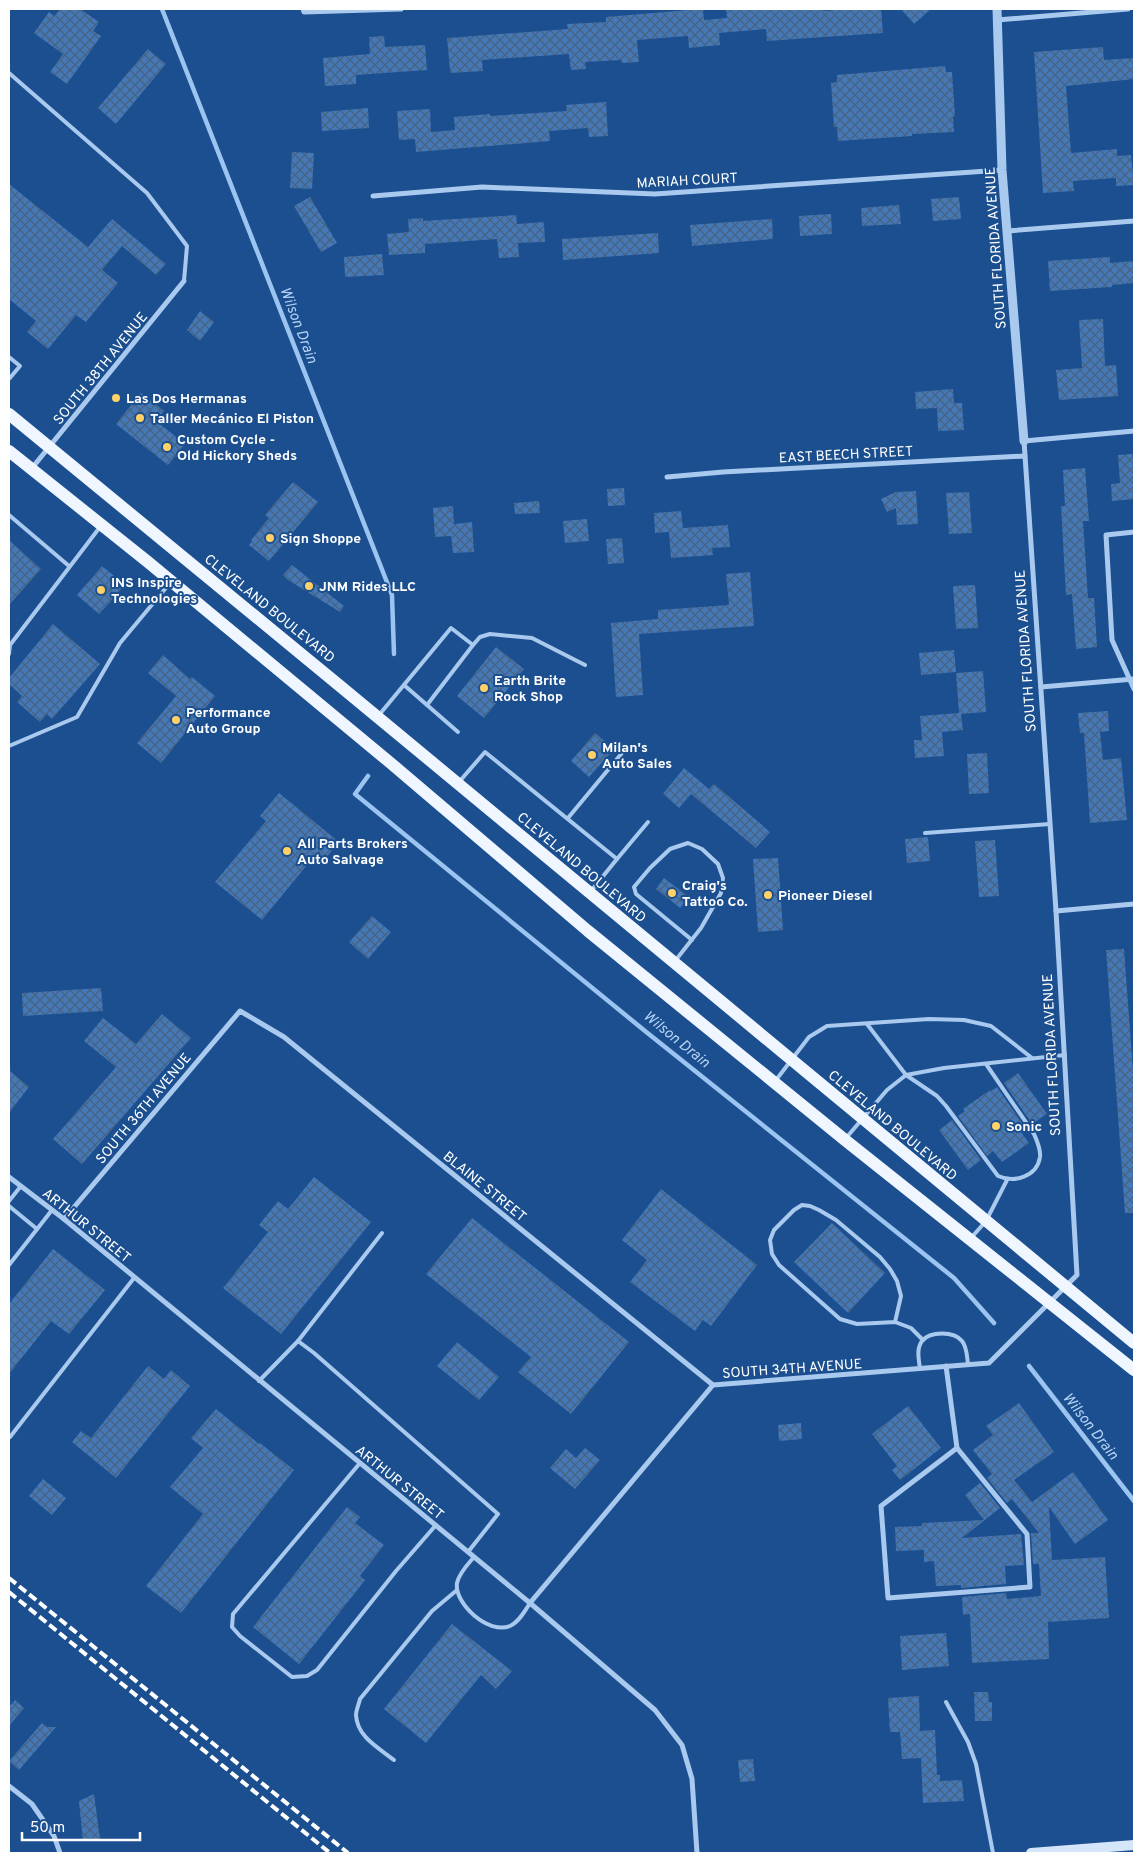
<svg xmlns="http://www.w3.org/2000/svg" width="1143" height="1862" viewBox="0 0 1143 1862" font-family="Overpass,sans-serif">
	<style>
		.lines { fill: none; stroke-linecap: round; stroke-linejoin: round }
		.stream { stroke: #9cc4f0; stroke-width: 4.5 }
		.building { fill: url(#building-cross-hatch) }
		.service { stroke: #a9c9ee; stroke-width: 4 }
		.minor { stroke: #a9c9ee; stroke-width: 5 }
		.tertiary { stroke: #a9c9ee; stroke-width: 9 }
		.secondary { stroke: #d6e6fa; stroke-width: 10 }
		.primary { stroke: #f0f6ff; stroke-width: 12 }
		.rail { stroke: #fff; stroke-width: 4; stroke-dasharray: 9 4; stroke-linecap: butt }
		.poi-dot { fill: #ffd166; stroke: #1b4f8f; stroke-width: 2 }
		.labels { text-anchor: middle; stroke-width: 4; stroke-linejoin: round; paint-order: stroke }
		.street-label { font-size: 14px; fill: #fff; stroke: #1b4f8f }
		.poi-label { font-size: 14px; font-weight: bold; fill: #fff; stroke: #1b4f8f; text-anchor: start }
		.water-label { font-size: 15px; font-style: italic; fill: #b5d3f5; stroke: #1b4f8f }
	</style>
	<defs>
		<pattern id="building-cross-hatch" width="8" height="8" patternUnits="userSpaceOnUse" patternTransform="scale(1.25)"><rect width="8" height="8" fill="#4478b7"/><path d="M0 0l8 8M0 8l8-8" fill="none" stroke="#486282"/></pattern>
	</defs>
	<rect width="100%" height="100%" fill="#1b4f8f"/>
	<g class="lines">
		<!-- stream -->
		<g class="stream">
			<polyline points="162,9 392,595 394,654"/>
			<polyline points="368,776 355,794 645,1031 954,1278 994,1323"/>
			<polyline points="1029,1366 1134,1501"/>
		</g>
	</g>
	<!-- building -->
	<g class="building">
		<polygon points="60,9 80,9 99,22 93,31 101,36 67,84 50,72 63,54 34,33 49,12 54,16"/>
		<polygon points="701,9 703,9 704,20 727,18 726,9 823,9 823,11 850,9 881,9 883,33 767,41 766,29 719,33 720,45 689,48 688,36 637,40 639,62 622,63 621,60 585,62 586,69 571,70 569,54 482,60 483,71 451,73 450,70 447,38 568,29 567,24 606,22 606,17"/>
		<polygon points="901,9 931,9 914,24"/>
		<polygon points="384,36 385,47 425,45 427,70 356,75 356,84 325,86 323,58 370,54 369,37"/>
		<polygon points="1103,47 1104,60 1134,58 1134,79 1066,86 1071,153 1117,149 1117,156 1131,155 1134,185 1116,186 1116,178 1073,181 1074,191 1043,193 1034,52"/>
		<polygon points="148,49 166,64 116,124 98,108"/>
		<polygon points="945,66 946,72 952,72 955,116 953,117 954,132 912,134 912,136 838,141 837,127 834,127 831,83 837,82 837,75"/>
		<polygon points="606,102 608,136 589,137 588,128 549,131 550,141 416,152 415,139 399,140 397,111 430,109 431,132 455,130 454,117 490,114 490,116 567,111 566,105"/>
		<polygon points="368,108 369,128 322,131 321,112"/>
		<polygon points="292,152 314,153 312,189 290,188"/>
		<polygon points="9,184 88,247 112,219 166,264 156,275 122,246 102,270 118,283 86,322 76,315 48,349 27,332 36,321 9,299"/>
		<polygon points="310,197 337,243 321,252 294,206"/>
		<polygon points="959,197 961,219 933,221 931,199"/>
		<polygon points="899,205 901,224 862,226 861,208"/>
		<polygon points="831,214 832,234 800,236 799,216"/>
		<polygon points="516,215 517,224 544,222 545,242 518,243 519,257 499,258 497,239 425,244 425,253 389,255 387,234 409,232 408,219 423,218 423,221"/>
		<polygon points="772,219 773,239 692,246 690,225"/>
		<polygon points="658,233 659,253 563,260 562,239"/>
		<polygon points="382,254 384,275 345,277 344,257"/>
		<polygon points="1110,257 1110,263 1134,261 1134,283 1112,285 1112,287 1050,291 1048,261"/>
		<polygon points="200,311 214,322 200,341 187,330"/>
		<polygon points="1103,319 1105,366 1116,365 1118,396 1059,400 1056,370 1082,368 1079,320"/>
		<polygon points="953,389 954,403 962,403 964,430 938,431 937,408 916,409 915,392"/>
		<polygon points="141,393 164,411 156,421 185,444 168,465 116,424"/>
		<polygon points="1132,454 1134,463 1134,499 1112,501 1111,484 1120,483 1118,455"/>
		<polygon points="1085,468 1089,521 1083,521 1088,598 1094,598 1097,647 1076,649 1072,594 1066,595 1061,506 1065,506 1063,470"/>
		<polygon points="293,482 318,502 269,561 249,545 252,541 251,540 269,518 265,515"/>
		<polygon points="624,488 625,505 608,506 607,489"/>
		<polygon points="916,491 918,524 897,525 896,508 887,512 881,499 896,492"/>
		<polygon points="969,492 972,533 949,534 946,493"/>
		<polygon points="539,501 540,513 515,514 514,503"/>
		<polygon points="453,506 454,524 472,522 474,552 453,553 451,536 435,537 433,508"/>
		<polygon points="681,511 683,528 728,525 730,547 712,548 713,555 671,558 669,532 655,533 654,513"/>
		<polygon points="587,519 589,541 565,543 563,521"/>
		<polygon points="622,538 624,563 608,564 606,539"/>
		<polygon points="9,540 41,569 9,605"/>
		<polygon points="292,565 344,606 340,612 288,580 283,575"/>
		<polygon points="102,566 125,585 99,614 77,595"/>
		<polygon points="750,572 754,626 639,634 643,695 616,697 611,623 658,619 658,610 729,605 726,574"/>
		<polygon points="975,585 978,628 956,629 953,586"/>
		<polygon points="53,624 100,664 52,719 47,714 40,722 17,702 22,696 9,684 9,678"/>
		<polygon points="496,647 524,669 484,718 457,696"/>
		<polygon points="954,650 956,672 921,675 919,653"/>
		<polygon points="163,655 190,679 192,677 215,696 161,763 137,743 176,696 148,673"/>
		<polygon points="983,671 986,712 961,714 963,730 942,732 944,756 915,758 914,740 922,740 920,716 959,713 956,673"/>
		<polygon points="1108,711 1109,731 1100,732 1103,760 1121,758 1127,820 1090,823 1084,733 1080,733 1078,713"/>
		<polygon points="595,733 614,749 589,777 571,761"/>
		<polygon points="987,753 989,793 969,794 967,754"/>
		<polygon points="684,768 709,789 714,784 770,832 756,848 691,794 679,808 663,794"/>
		<polygon points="279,793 339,842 319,866 311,860 262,920 215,882 266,821 260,816"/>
		<polygon points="928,837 930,861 907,863 905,839"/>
		<polygon points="995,840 999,896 979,897 975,841"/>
		<polygon points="778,858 783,930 758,932 753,859"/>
		<polygon points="664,878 689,897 680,908 656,889"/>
		<polygon points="372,916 391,932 368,959 349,942"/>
		<polygon points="1124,949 1134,1085 1134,1213 1125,1213 1106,950"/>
		<polygon points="101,988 103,1011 23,1016 22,993"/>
		<polygon points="162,1014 191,1038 82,1164 53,1139 116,1067 84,1041 103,1018 136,1044"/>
		<polygon points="9,1070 29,1087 9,1113"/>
		<polygon points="1018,1073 1047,1114 1032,1124 1004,1083"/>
		<polygon points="997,1087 1026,1129 1021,1132 1029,1143 1002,1162 993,1151 987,1156 958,1116 965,1111 963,1109 990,1090 991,1091"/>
		<polygon points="952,1120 981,1160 968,1170 939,1130"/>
		<polygon points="314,1177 371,1222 281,1334 223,1288 268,1232 259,1225 278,1201 288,1209"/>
		<polygon points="661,1189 757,1265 711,1326 703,1320 695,1331 630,1282 647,1260 622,1240"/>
		<polygon points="472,1218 629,1342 571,1414 518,1372 531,1357 426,1274"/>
		<polygon points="832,1223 885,1273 848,1313 794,1262"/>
		<polygon points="53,1249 105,1290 69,1334 51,1321 9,1374 9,1304"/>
		<polygon points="457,1342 499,1377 479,1400 437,1366"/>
		<polygon points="148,1366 164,1379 171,1370 190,1386 116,1478 72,1442 81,1431 91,1438"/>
		<polygon points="1019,1403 1054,1452 1014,1480 1032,1502 1073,1472 1108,1520 1075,1544 1049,1507 1052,1560 1105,1557 1109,1618 1048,1622 1049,1659 972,1663 970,1614 963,1615 962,1597 1006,1593 1007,1599 1041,1596 1039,1564 1033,1564 1031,1533 1039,1533 1012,1499 1007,1503 987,1478 992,1474 973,1450 993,1435 986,1426"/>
		<polygon points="908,1406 941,1448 900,1480 892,1470 897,1466 872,1434"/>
		<polygon points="216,1409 259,1444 260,1443 294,1470 181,1613 146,1586 203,1514 170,1487 203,1448 191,1438"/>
		<polygon points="801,1423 802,1439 779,1441 778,1425"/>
		<polygon points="585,1448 600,1460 575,1489 550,1468 566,1449 576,1458"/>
		<polygon points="43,1479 66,1498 52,1515 29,1496"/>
		<polygon points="980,1483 1000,1508 962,1538 1021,1534 1024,1565 1005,1566 1006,1584 961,1588 961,1585 936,1586 934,1561 924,1562 924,1550 896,1551 895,1527 922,1526 922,1523 984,1520 965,1495"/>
		<polygon points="347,1507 360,1517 355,1523 384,1545 360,1576 365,1580 299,1664 253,1627"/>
		<polygon points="452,1624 512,1671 496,1689 481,1675 426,1743 384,1709"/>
		<polygon points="946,1633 949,1666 902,1670 900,1636"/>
		<polygon points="974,1692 988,1692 989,1702 992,1702 992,1721 975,1721"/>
		<polygon points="919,1696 920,1731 935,1730 937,1775 940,1775 940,1781 962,1780 964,1801 923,1803 921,1758 902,1759 900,1732 890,1732 888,1698"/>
		<polygon points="15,1700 24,1708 9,1726 9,1707"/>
		<polygon points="42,1723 47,1727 56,1727 19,1770 9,1761"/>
		<polygon points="753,1759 755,1781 740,1782 738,1760"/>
		<polygon points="94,1794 100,1839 83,1841 79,1801"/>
	</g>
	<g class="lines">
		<!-- service -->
		<g class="service">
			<polyline points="9,73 147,193 187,246 184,281"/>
			<polyline points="9,357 20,366 9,379"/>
			<polyline points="9,515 69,566"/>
			<polyline points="473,645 480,637 490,634 532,638 585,665"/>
			<polyline points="9,654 10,645 100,527"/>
			<polyline points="404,685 427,705"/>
			<polyline points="379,715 451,628 473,645 427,705 458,732"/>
			<polyline points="9,746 77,717 120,643 170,583"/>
			<polyline points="459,782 485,752 617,859 591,891"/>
			<polyline points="568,818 622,753"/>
			<polyline points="925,833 1050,824"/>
			<polyline points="617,859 648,822"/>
			<polyline points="675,961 701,928 721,893 723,878 718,864 702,849 688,843 670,849 650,868 634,887 636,894 692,940"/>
			<path d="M 867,1024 L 906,1075 L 937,1096 L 946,1106 L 998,1176 C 1014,1183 1037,1177 1040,1157 C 1041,1149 1037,1141 1034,1134 L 986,1064"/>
			<polyline points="776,1080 809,1037 827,1026 929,1019 964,1020 991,1026 1032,1058"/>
			<polyline points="846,1138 887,1090 906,1075 944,1068 1065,1055"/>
			<polyline points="9,1201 21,1186"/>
			<polyline points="9,1206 37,1229"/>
			<polyline points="971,1238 986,1221 1007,1180"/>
			<polyline points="9,1265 52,1210"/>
			<polyline points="895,1322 901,1296 897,1281 890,1269 880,1257 836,1220 819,1210 810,1206 802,1205 794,1210 774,1230 770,1240 772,1254 779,1265 840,1319 857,1324 895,1322 911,1328 923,1340"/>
			<polyline points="298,1341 382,1233"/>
			<path d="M 920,1369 C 919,1360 916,1349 922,1341 C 930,1331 954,1331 962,1341 C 967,1347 967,1357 968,1364"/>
			<polyline points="259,1381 298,1341 314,1353 498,1514 468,1552"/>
			<polyline points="10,1437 134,1278"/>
			<polyline points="360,1463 233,1614 232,1627 240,1636 292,1677 307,1676 317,1670 396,1571 436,1525"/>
			<path d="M 474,1557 C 468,1564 459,1573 457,1583 C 454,1604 489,1635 510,1626 C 519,1622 525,1611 530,1603"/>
			<polyline points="946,1702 968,1742 976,1764 993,1853"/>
			<path d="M 394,1760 C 379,1748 357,1737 356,1715 C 356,1710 359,1704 360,1699 L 432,1611 L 457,1590"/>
		</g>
		<!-- minor -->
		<g class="minor">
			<polyline points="303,9 304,12 401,9"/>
			<polyline points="997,20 1128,9"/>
			<polyline points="373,196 482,187 655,194 1002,170"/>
			<polyline points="1007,231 1134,221"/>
			<polyline points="32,468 184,281"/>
			<polyline points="667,477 723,472 1025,456"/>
			<polyline points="1134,532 1106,535 1112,640 1134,689"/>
			<polyline points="1041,687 1134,679"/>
			<polyline points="1056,911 1134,904"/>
			<polyline points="9,1177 64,1219 530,1603 655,1710 682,1745 692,1779 697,1853"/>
			<polyline points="64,1219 240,1011 284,1037 713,1385"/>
			<polyline points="946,1366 957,1448"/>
			<polygon points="957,1448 1027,1534 1030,1587 888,1598 881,1506"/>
			<polyline points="530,1603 713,1385 989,1363 1077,1275 1056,911 1024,441 1134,431"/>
			<polyline points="9,1786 32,1804 54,1836 60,1853"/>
		</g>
		<!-- tertiary -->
		<polyline class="tertiary" points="997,9 1002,170 1024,441"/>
		<!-- secondary -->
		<polyline class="secondary" points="1031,1853 1134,1845"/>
		<!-- primary -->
		<g class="primary">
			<polyline points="9,414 340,686 1134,1343"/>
			<polyline points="9,451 148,562 387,760 588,931 845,1140 1134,1370"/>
		</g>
		<!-- rail -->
		<g class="rail">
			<polyline points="9,1578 348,1853"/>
			<polyline points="9,1592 330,1853"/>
		</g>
	</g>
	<!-- markers -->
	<g class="poi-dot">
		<circle cx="116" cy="398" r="5"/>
		<circle cx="140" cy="418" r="5"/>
		<circle cx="167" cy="447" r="5"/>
		<circle cx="270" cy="538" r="5"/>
		<circle cx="309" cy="586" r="5"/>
		<circle cx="101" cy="590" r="5"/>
		<circle cx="484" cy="688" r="5"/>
		<circle cx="176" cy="720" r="5"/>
		<circle cx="592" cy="755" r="5"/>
		<circle cx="287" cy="851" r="5"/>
		<circle cx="672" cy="893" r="5"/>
		<circle cx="768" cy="895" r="5"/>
		<circle cx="996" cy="1126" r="5"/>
	</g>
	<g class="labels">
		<!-- street labels -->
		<g class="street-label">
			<text transform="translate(687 180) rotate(-3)" y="5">MARIAH COURT</text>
			<text transform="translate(995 248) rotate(-94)" y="5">SOUTH FLORIDA AVENUE</text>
			<text transform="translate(100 368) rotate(-51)" y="5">SOUTH 38TH AVENUE</text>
			<text transform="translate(846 454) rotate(-3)" y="5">EAST BEECH STREET</text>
			<text transform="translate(270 608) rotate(39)" y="5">CLEVELAND BOULEVARD</text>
			<text transform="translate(1025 651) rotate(-94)" y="5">SOUTH FLORIDA AVENUE</text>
			<text transform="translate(582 867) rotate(40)" y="5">CLEVELAND BOULEVARD</text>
			<text transform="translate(1051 1055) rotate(-93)" y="5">SOUTH FLORIDA AVENUE</text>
			<text transform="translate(143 1108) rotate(-50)" y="5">SOUTH 36TH AVENUE</text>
			<text transform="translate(893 1125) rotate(40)" y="5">CLEVELAND BOULEVARD</text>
			<text transform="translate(485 1186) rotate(39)" y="5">BLAINE STREET</text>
			<text transform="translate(87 1225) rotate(39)" y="5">ARTHUR STREET</text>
			<text transform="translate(792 1368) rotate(-4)" y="5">SOUTH 34TH AVENUE</text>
			<text transform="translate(400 1482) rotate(39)" y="5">ARTHUR STREET</text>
		</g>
		<!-- poi labels -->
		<g class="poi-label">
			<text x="126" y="403">Las Dos Hermanas</text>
			<text x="150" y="423">Taller Mecánico El Piston</text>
			<text x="177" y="444">Custom Cycle -<tspan x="177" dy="16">Old Hickory Sheds</tspan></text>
			<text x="280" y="543">Sign Shoppe</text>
			<text x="111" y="587">INS Inspire<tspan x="111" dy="16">Technologies</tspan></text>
			<text x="319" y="591">JNM Rides LLC</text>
			<text x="494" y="685">Earth Brite<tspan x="494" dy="16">Rock Shop</tspan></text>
			<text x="186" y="717">Performance<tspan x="186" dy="16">Auto Group</tspan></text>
			<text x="602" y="752">Milan's<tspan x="602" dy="16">Auto Sales</tspan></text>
			<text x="297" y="848">All Parts Brokers<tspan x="297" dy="16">Auto Salvage</tspan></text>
			<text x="682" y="890">Craig's<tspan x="682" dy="16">Tattoo Co.</tspan></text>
			<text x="778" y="900">Pioneer Diesel</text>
			<text x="1006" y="1131">Sonic</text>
		</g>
		<!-- water labels -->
		<g class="water-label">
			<text transform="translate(299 325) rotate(69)" y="5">Wilson Drain</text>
			<text transform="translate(677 1039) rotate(39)" y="5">Wilson Drain</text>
			<text transform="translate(1091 1426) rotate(52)" y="5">Wilson Drain</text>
		</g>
	</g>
	<!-- border -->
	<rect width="1143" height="1862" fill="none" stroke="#ffffff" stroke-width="20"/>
	<!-- scale -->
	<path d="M22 1832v8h118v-8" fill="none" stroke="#ffffff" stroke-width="2.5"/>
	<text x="30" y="1832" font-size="15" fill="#ffffff" stroke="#1b4f8f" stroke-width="4" paint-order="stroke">50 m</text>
</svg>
